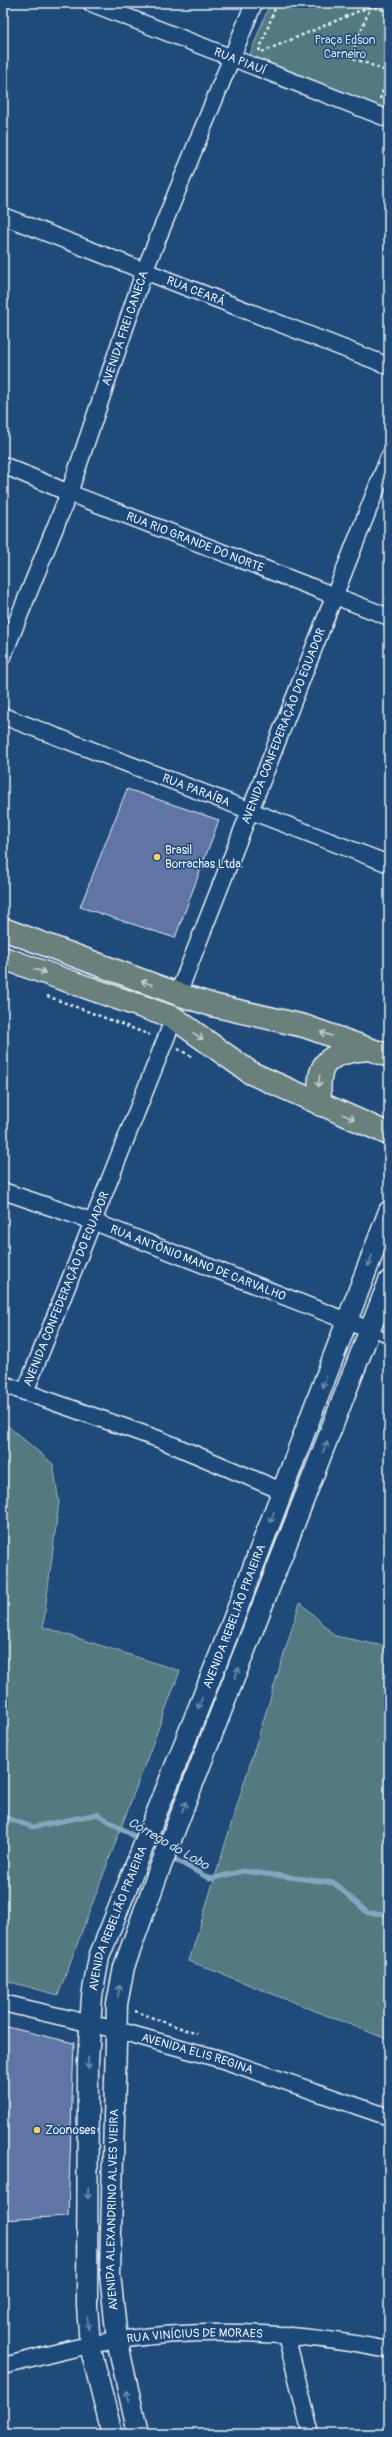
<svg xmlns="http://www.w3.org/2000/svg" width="392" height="2437" viewBox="0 0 392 2437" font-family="Pangolin,sans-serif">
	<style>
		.green { fill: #537a81; stroke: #9eb6bc }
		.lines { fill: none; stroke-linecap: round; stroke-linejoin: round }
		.stream { stroke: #82a7bf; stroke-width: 5 }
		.building { fill: #6075a5; stroke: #e8f1f8 }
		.service-casing { stroke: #e8f1f8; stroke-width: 11 }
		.minor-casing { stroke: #e8f1f8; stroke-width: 19 }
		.tertiary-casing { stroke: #e8f1f8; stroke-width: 23 }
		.primary-casing { stroke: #e8f1f8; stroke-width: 25 }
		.path { stroke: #e8f1f8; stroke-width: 2.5; stroke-dasharray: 3 3; stroke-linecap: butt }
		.service { stroke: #1f4a7a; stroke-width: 8 }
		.minor { stroke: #1f4a7a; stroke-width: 16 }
		.tertiary { stroke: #1f4a7a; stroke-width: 20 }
		.primary { stroke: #6a807c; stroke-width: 22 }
		.oneway { stroke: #c2cfd3 }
		.oneway2 { stroke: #6f8dac }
		.poi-dot { fill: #ffd166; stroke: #1f4a7a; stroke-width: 1.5 }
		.labels { text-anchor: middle; stroke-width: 3; stroke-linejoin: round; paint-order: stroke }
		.park-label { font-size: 12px; fill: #d2dfe6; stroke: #1f4a7a }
		.street-label { font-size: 12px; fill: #e8f1f8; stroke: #1f4a7a }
		.poi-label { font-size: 12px; fill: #e8f1f8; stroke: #1f4a7a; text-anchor: start }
		.water-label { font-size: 13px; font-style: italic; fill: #cedfea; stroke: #1f4a7a }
	</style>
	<rect width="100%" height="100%" fill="#1f4a7a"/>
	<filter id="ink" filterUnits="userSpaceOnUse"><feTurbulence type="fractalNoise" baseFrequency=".025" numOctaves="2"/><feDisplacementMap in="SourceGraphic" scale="8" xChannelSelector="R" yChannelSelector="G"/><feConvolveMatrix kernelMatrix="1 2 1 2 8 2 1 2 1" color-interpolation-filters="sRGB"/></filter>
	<g filter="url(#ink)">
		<!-- green -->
		<g class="green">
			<polygon points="270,3 389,3 389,112 249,57"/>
			<polygon points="3,1422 53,1464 59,1502 43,1627 180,1671 58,1995 3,1980"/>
			<polygon points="300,1602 335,1636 389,1647 389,2040 189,1961"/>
		</g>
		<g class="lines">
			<!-- stream -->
			<g class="stream">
				<polyline points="3,1817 33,1827 97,1814 141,1840"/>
				<polyline points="169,1856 210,1879 243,1871 334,1883 368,1913 389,1914"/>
			</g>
		</g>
		<!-- building -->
		<g class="building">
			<polygon points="127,789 219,820 175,938 80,907"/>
			<polygon points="3,2026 74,2043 68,2216 3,2220"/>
		</g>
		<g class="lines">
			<!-- service casing -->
			<g class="service-casing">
				<polyline id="service" points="370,1330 389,1339"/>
			</g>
			<!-- minor casing -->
			<g class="minor-casing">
				<g id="minor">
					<path id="s1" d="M 91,3 L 389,119"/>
					<path id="s2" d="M 3,216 L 389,366"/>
					<path id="s3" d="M 3,465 L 69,493 L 389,617"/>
					<path id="s4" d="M 3,656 L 69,493 L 144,272 L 254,3"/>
					<path id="s5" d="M 3,716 L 389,864"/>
					<path id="s6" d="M 178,994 L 389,457"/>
					<polyline points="174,1018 25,1392 161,1440 282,1491"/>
					<path id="s7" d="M 3,1191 L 92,1221 L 370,1330"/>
					<polyline points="3,1384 25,1392"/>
					<path id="s8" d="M 3,2003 L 117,2030 L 220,2059 L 389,2117"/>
					<polyline points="286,2335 311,2434"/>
					<path id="s9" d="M 3,2366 C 41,2357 80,2345 118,2340 C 209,2327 300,2332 389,2350"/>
				</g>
			</g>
			<!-- tertiary casing -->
			<g class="tertiary-casing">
				<g id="tertiary">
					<path id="s10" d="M 112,2434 L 90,2346 L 87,2306 L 88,2062 L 92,1996 L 99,1957 L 222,1649 L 389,1211"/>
					<path id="s11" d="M 138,2434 L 117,2340 L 110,2273 L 117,2004 L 124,1967 L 158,1873 L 389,1281"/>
				</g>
			</g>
			<!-- primary casing -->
			<g class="primary-casing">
				<g id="primary">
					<polyline points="3,929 178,994 212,1005 304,1026 389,1056"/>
					<polyline points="3,958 174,1018 251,1073 389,1134"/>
					<path d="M 321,1105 C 315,1064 325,1053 367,1049"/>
				</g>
			</g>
			<!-- path -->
			<g class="path">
				<polyline points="389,12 371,6 350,57 389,72"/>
				<polyline points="259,51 277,3"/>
				<polyline points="262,52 371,6 370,3"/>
				<polyline points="380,99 389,73"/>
				<polyline points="47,996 150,1035"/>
				<polyline points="178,1049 193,1057"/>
				<polyline points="134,2011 197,2034"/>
			</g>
			<!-- service -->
			<use href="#service" class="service"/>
			<!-- minor -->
			<use href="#minor" class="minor"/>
			<!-- tertiary -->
			<use href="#tertiary" class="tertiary"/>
			<!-- primary -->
			<use href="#primary" class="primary"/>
		</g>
		<!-- one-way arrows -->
		<defs><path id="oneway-shaft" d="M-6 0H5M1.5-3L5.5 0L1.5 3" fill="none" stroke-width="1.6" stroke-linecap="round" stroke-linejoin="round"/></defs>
		<g class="oneway">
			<use href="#oneway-shaft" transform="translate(40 971) rotate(19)"/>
			<use href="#oneway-shaft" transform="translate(147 983) rotate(-160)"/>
			<use href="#oneway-shaft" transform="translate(326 1034) rotate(-161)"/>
			<use href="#oneway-shaft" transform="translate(198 1036) rotate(35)"/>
			<use href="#oneway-shaft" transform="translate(319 1081) rotate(96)"/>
			<use href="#oneway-shaft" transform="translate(349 1117) rotate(23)"/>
		</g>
		<g class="oneway2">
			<use href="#oneway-shaft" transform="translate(370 1261) rotate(111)"/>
			<use href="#oneway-shaft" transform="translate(324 1382) rotate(111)"/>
			<use href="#oneway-shaft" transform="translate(325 1447) rotate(-69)"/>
			<use href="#oneway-shaft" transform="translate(272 1517) rotate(111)"/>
			<use href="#oneway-shaft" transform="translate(237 1673) rotate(-69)"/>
			<use href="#oneway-shaft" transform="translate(200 1703) rotate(112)"/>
			<use href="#oneway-shaft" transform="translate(184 1807) rotate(-69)"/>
			<use href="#oneway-shaft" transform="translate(119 1991) rotate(-79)"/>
			<use href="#oneway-shaft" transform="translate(88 2063) rotate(90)"/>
			<use href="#oneway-shaft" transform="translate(88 2193) rotate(93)"/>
			<use href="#oneway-shaft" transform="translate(88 2323) rotate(84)"/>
			<use href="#oneway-shaft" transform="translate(128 2396) rotate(-104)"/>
		</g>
	</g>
	<!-- markers -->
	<g class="poi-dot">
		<circle cx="157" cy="857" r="4"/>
		<circle cx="37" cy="2130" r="4"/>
	</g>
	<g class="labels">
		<!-- park labels -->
		<g class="park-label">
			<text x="345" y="44">Praça Edson<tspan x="345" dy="14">Carneiro</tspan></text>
		</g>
		<!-- street labels -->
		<g class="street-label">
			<text dy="4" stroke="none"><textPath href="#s1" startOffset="160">RUA PIAUÍ</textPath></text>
			<text dy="4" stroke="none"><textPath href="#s2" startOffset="207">RUA CEARÁ</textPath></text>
			<text dy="4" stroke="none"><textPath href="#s4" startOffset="350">AVENIDA FREI CANECA</textPath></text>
			<text dy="4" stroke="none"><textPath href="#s3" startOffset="207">RUA RIO GRANDE DO NORTE</textPath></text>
			<text dy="4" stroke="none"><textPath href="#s6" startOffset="288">AVENIDA CONFEDERAÇÃO DO EQUADOR</textPath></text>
			<text dy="4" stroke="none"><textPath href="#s5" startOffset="207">RUA PARAÍBA</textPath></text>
			<text dy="4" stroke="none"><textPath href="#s7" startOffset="208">RUA ANTÔNIO MANO DE CARVALHO</textPath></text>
			<text transform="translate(66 1289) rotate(-68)" y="4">AVENIDA CONFEDERAÇÃO DO EQUADOR</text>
			<text dy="4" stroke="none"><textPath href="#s10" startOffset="847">AVENIDA REBELIÃO PRAIEIRA</textPath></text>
			<text dy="4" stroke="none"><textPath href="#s10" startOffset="523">AVENIDA REBELIÃO PRAIEIRA</textPath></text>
			<text dy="4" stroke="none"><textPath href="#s8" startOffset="201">AVENIDA ELIS REGINA</textPath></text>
			<text dy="4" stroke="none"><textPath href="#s11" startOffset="227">AVENIDA ALEXANDRINO ALVES VIEIRA</textPath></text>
			<text dy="4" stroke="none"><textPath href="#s9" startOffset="195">RUA VINÍCIUS DE MORAES</textPath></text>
		</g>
		<!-- poi labels -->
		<g class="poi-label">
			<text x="165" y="854">Brasil<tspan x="165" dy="14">Borrachas Ltda.</tspan></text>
			<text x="45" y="2134">Zoonoses</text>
		</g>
		<!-- water labels -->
		<g class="water-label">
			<text transform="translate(169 1843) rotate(30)" y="5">Córrego do Lobo</text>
		</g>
	</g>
	<!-- margin -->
	<rect width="392" height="2437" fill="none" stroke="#1f4a7a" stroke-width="16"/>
	<rect x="8" y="8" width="376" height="2421" fill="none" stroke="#e8f1f8" stroke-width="1.5" filter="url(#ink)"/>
</svg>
